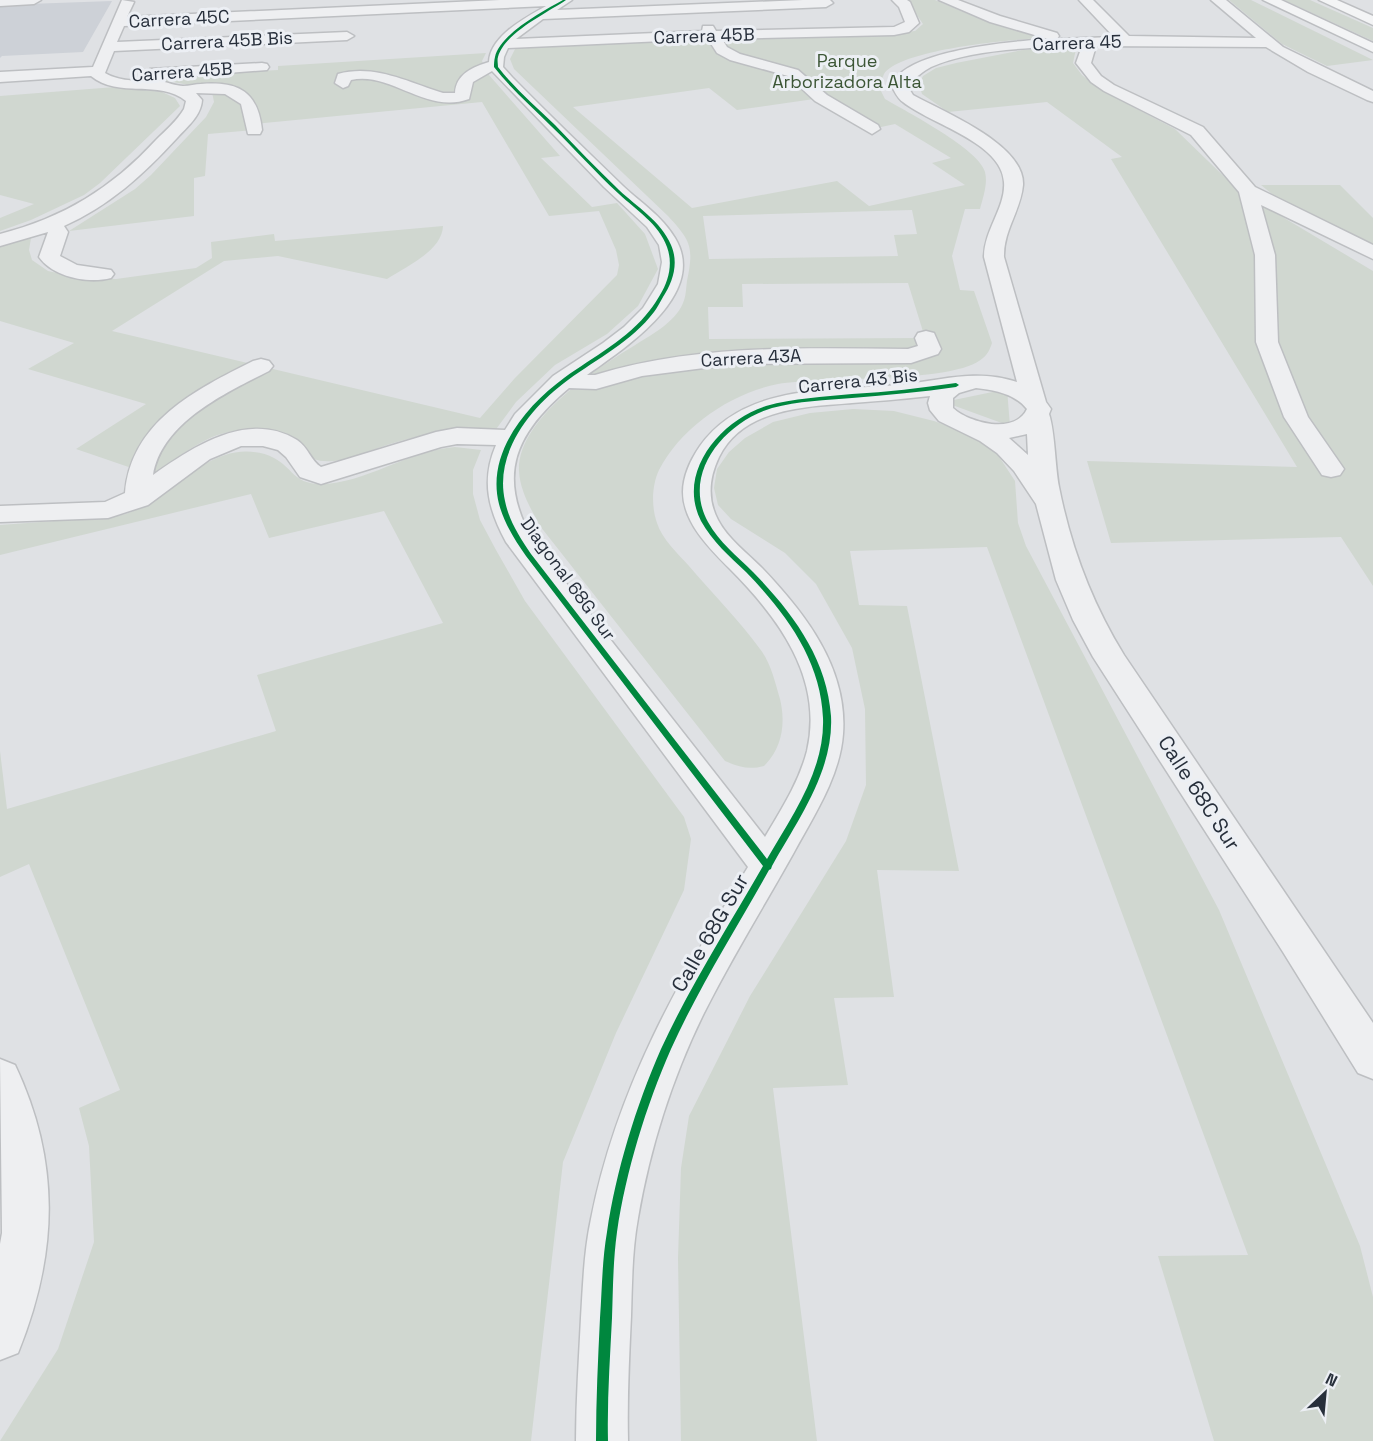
<svg xmlns="http://www.w3.org/2000/svg" width="1373" height="1441" viewBox="0 0 1373 1441" font-family="'Space Grotesk',sans-serif">
	<style>
		.built { fill: #cdd1d7 }
		.green { fill: #d0d7d0; fill-rule: evenodd }
		.lines { fill: none; stroke-linecap: round; stroke-linejoin: round }
		.minor-casing { stroke: #bdbfc2; stroke-width: 3 }
		.major-casing { stroke: #bcbec1; stroke-width: 3 }
		.minor { fill: #eeeff1; fill-rule: evenodd }
		.major { fill: #f3f4f5; fill-rule: evenodd }
		.cycleway-casing { stroke: #eceff4; stroke-width: 3 }
		.cycleway { fill: #00873e; fill-rule: evenodd }
		.labels { text-anchor: middle; stroke-width: 6; stroke-linejoin: round; paint-order: stroke }
		.far-street-label { font-size: 18px; fill: #272f3b; stroke: #eceff4 }
		.far-park-label { font-size: 18px; fill: #3c5636; stroke: #eceff4 }
		.street-label { font-size: 21px; fill: #272f3b; stroke: #eceff4 }
	</style>
	<rect width="100%" height="100%" fill="#dfe1e4"/>
	<!-- built -->
	<polygon class="built" points="112,1 83,52 2,56 0,58 0,5"/>
	<!-- green -->
	<g class="green">
		<path d="M 907,0 L 935,0 L 987,22 L 1040,38 C 1010,40 901,49 884,74 C 882,78 881,83 879,87 L 885,99 C 907,112 979,149 985,172 C 988,184 983,197 980,209 L 965,209 L 952,256 L 960,290 L 974,291 L 992,343 C 990,349 988,354 983,358 C 955,384 822,376 778,384 C 731,393 681,427 659,470 C 652,485 651,506 657,523 C 662,539 678,554 689,566 C 713,594 739,620 760,649 C 771,663 775,682 780,699 C 786,724 782,748 764,766 C 749,770 739,767 725,761 L 540,526 C 531,509 520,491 519,471 C 517,420 594,370 632,347 C 649,336 675,323 683,303 C 686,297 686,288 687,281 C 694,247 691,241 668,216 L 514,69 L 510,59 L 516,47 L 904,32 L 915,31 L 923,24 ZM 709,88 L 737,110 L 821,98 L 872,129 L 895,124 L 951,158 L 932,163 L 965,185 L 869,206 L 837,181 L 692,208 L 573,107 ZM 912,210 L 917,234 L 894,235 L 898,256 L 709,259 L 703,216 ZM 908,283 L 925,338 L 709,339 L 708,307 L 743,307 L 742,284 Z"/>
		<polygon points="1229,0 1251,0 1373,60 1327,66 1282,44"/>
		<polygon points="1284,0 1310,0 1373,28 1373,41"/>
		<polygon points="1077,44 1073,63 1082,75 1099,89 1175,129 1239,191 1373,271 1373,586 1341,537 1111,543 1087,461 1297,467 1111,159 1122,157 1047,102 948,112 922,94 919,84 923,76 936,68 956,63 1023,50"/>
		<path d="M 486,53 L 482,61 L 489,75 L 560,156 L 541,158 L 592,207 L 617,203 L 645,234 L 658,269 L 638,306 L 607,334 L 555,365 L 516,402 L 494,432 C 476,432 457,430 439,432 C 423,435 406,439 390,444 C 372,449 352,460 334,461 C 302,463 314,450 294,438 C 270,424 230,428 206,440 C 187,449 170,464 152,475 L 76,449 L 146,404 L 28,369 L 74,343 L 0,321 L 0,245 L 31,238 L 29,250 L 32,260 L 48,271 L 76,277 L 116,279 L 196,268 L 212,258 L 211,242 L 274,234 L 275,241 L 443,226 C 442,251 407,266 387,279 L 278,256 L 224,261 L 112,331 L 480,418 L 515,378 L 617,275 L 619,265 L 616,250 L 599,211 L 549,216 L 482,102 L 254,124 L 254,130 L 208,134 L 205,176 L 194,178 L 194,216 L 69,231 L 135,189 L 151,175 L 206,117 L 214,102 L 212,92 C 186,82 160,80 133,78 L 278,70 L 278,66 Z"/>
		<polygon points="115,87 162,92 175,98 180,106 100,183 84,195 31,220 0,231 0,218 34,204 0,195 0,96"/>
		<polygon points="1261,185 1340,185 1373,218 1373,247 1278,199"/>
		<polygon points="1007,389 1010,426 944,402"/>
		<polygon points="853,409 894,411 934,421 970,434 998,455 1015,481 1018,523 1026,546 1219,910 1360,1246 1373,1297 1373,1441 1214,1441 1158,1256 1248,1255 987,547 850,551 859,605 907,606 959,871 877,870 894,997 834,998 848,1085 773,1088 817,1441 681,1441 678,1258 681,1168 689,1116 750,996 846,841 866,785 865,709 852,648 816,584 785,553 731,519 718,505 714,488 717,469 729,452 745,438 773,422 810,413"/>
		<path d="M 455,447 L 481,450 L 473,470 L 473,494 L 480,520 L 496,550 L 525,601 L 684,817 L 691,839 L 684,890 L 616,1033 L 563,1162 L 531,1441 L 0,1441 L 58,1349 L 94,1242 L 89,1146 L 79,1108 L 120,1090 L 29,864 L 0,877 L 0,751 L 7,809 L 276,731 L 257,675 L 443,623 L 384,511 L 269,538 L 251,494 L 0,555 L 0,525 C 27,523 55,521 82,519 C 98,518 117,518 131,512 C 165,497 189,467 225,455 C 239,450 260,450 274,458 C 293,468 293,483 319,484 C 363,485 409,450 455,447 Z"/>
	</g>
	<g class="lines">
		<!-- minor casing -->
		<g class="minor-casing">
			<g id="minor">
				<polygon points="0,0 41,0 34,4 0,6"/>
				<path d="M 122,0 L 134,2 L 127,17 L 500,0 L 572,0 L 557,10 L 803,0 L 830,0 L 833,3 L 826,7 L 543,19 L 516,39 L 702,31 L 703,26 L 713,26 L 716,31 L 894,27 L 905,22 L 899,7 L 892,0 L 907,0 L 910,2 L 919,23 L 909,32 L 894,35 L 722,39 L 727,47 L 740,54 L 798,70 L 827,95 L 878,125 L 880,129 L 872,134 L 815,101 L 788,76 L 730,60 L 717,53 L 708,39 L 508,48 L 504,57 L 503,67 L 512,77 C 548,114 586,150 623,186 C 641,203 662,216 675,238 C 709,294 625,348 587,375 L 595,375 C 697,344 803,348 908,349 L 918,346 L 915,338 L 918,333 L 926,331 L 934,333 L 941,349 L 938,354 L 911,363 L 735,364 L 642,376 L 596,389 L 569,388 C 514,434 496,477 534,542 L 765,837 C 781,810 799,782 807,751 C 824,678 778,617 729,568 C 709,548 683,522 683,492 C 683,476 691,459 700,446 C 744,384 829,391 897,385 C 939,381 976,368 1017,382 L 984,257 C 984,230 1006,207 1004,182 C 1002,142 930,124 903,102 C 898,99 895,92 892,87 C 899,50 1016,41 1048,39 L 990,22 L 939,0 L 958,0 L 1000,16 L 1057,33 L 1059,36 L 1057,39 L 1114,37 L 1079,0 L 1093,0 L 1129,36 L 1256,38 L 1211,0 L 1226,0 L 1283,47 L 1373,91 L 1373,102 L 1367,100 L 1308,72 L 1266,47 L 1096,46 L 1091,63 L 1101,76 L 1114,85 L 1203,127 L 1255,187 L 1373,245 L 1373,259 L 1261,205 L 1275,255 L 1278,342 L 1308,417 L 1344,469 L 1340,475 L 1331,477 L 1322,475 L 1284,417 L 1256,342 L 1255,255 L 1239,192 L 1191,135 L 1104,91 L 1091,82 L 1076,63 L 1082,46 C 1039,47 970,49 931,67 C 923,71 916,78 908,83 L 908,87 L 913,95 C 943,112 1025,144 1023,185 C 1021,210 1003,231 1004,257 L 1046,402 L 1051,409 L 1049,414 C 1055,432 1055,466 1059,487 C 1071,548 1092,603 1124,655 L 1373,1023 L 1373,1079 L 1358,1073 L 1283,952 L 1093,657 L 1073,620 L 1056,580 L 1036,504 L 1014,471 L 997,453 L 980,441 L 939,421 L 930,410 L 928,403 L 930,396 C 904,399 878,401 852,403 C 805,407 743,408 719,457 C 709,478 707,499 718,520 C 728,539 747,553 762,568 C 805,613 848,668 843,734 C 840,777 813,817 793,854 C 764,906 731,959 704,1013 C 672,1078 650,1148 638,1218 C 632,1251 632,1284 631,1316 C 629,1358 627,1399 628,1441 L 576,1441 C 576,1400 579,1359 581,1318 C 583,1285 584,1251 591,1219 C 617,1087 679,980 748,867 L 506,542 C 488,509 481,480 496,445 L 457,444 L 441,447 L 321,484 L 300,477 L 286,457 L 278,450 L 263,446 L 241,446 L 210,459 L 148,505 L 108,518 L 0,522 L 0,506 L 105,502 L 125,493 C 131,422 195,390 253,361 L 261,359 L 269,361 L 273,366 L 269,371 C 226,393 162,422 153,475 C 193,447 248,410 297,440 C 308,447 311,461 321,467 L 436,432 L 457,428 L 505,430 L 515,414 L 553,376 L 603,343 L 624,327 L 643,308 L 658,284 L 662,262 L 659,245 L 647,227 L 604,187 L 492,71 L 473,82 L 469,99 C 426,115 391,71 351,80 L 348,86 L 343,88 L 335,83 L 338,74 C 375,64 407,82 443,93 L 455,93 C 456,74 473,67 489,62 C 490,36 525,18 546,6 L 124,26 L 117,42 L 347,32 L 354,36 L 347,40 L 114,51 L 105,73 C 122,83 141,80 160,81 C 167,82 176,86 183,86 C 189,86 196,84 201,84 C 239,81 258,92 262,130 L 260,134 L 248,134 L 241,104 L 225,94 L 196,93 L 202,100 C 201,116 187,127 177,138 C 143,175 109,206 64,226 L 68,232 L 60,256 L 77,265 L 111,270 L 114,274 L 111,278 C 88,284 53,277 39,257 L 48,232 L 0,246 L 0,234 C 63,218 112,188 156,140 C 166,130 177,121 184,109 L 186,101 C 159,79 119,99 91,76 L 0,82 L 0,72 L 93,67 ZM 976,388 C 995,390 1015,394 1027,409 C 1015,435 969,423 953,408 L 953,398 L 959,393 ZM 1027,434 L 1028,455 L 1009,438 Z"/>
				<polygon points="262,63 267,64 269,67 267,70 150,79 142,74 150,69"/>
				<path d="M 0,1059 L 15,1065 C 61,1162 58,1254 18,1353 L 0,1360 L 0,1244 L 2,1233 Z"/>
			</g>
		</g>
		<!-- major casing -->
		<g class="major-casing">
			<g id="major">
				<polygon points="1263,0 1281,0 1373,43 1373,52"/>
				<polygon points="1319,0 1337,0 1373,16 1373,25"/>
			</g>
		</g>
		<!-- minor -->
		<use href="#minor" class="minor"/>
		<!-- major -->
		<use href="#major" class="major"/>
		<!-- cycleway casing -->
		<g class="cycleway-casing">
			<path id="cycleway" d="M 563,0 L 566,0 C 547,13 504,33 498,57 C 497,60 498,64 498,67 C 514,88 535,106 555,125 C 576,147 597,169 619,190 C 637,207 661,221 671,245 C 679,263 673,282 663,297 C 660,302 657,308 654,312 C 632,341 597,359 568,380 C 531,407 494,452 505,501 C 509,521 520,538 531,554 L 767,859 C 792,816 825,770 823,718 C 821,660 785,612 746,572 C 730,557 712,541 701,521 C 676,472 721,420 766,406 C 794,398 823,397 852,394 C 887,392 921,388 956,383 L 959,385 L 956,387 C 922,392 887,395 852,398 C 826,400 798,401 772,408 C 725,422 681,473 708,522 C 719,542 737,556 753,572 C 792,612 827,658 831,716 C 834,771 797,821 772,866 L 771,869 L 769,870 C 736,929 699,987 671,1049 C 646,1106 626,1171 617,1232 C 613,1261 613,1290 612,1318 C 610,1359 607,1400 608,1441 L 596,1441 C 596,1400 598,1359 600,1318 C 602,1290 602,1261 607,1232 C 616,1171 636,1106 661,1049 C 690,986 728,927 763,866 L 526,556 C 515,540 504,523 499,504 C 486,453 526,406 564,378 C 593,357 628,339 650,310 C 654,305 657,300 660,295 C 669,281 673,263 667,247 C 659,224 636,210 619,194 C 595,172 574,148 551,126 C 532,107 511,89 494,67 C 494,64 494,61 495,57 C 500,34 543,11 563,0 Z"/>
		</g>
		<!-- cycleway -->
		<use href="#cycleway" class="cycleway"/>
	</g>
	<g class="labels">
		<!-- far-street labels -->
		<g class="far-street-label">
			<text transform="translate(179 19) rotate(-3)" y="6">Carrera 45C</text>
			<text transform="translate(704 36) rotate(-2)" y="6">Carrera 45B</text>
			<text transform="translate(227 41) rotate(-3)" y="6">Carrera 45B Bis</text>
			<text transform="translate(1077 43) rotate(-2)" y="6">Carrera 45</text>
			<text transform="translate(182 72) rotate(-4)" y="6">Carrera 45B</text>
			<text transform="translate(751 358) rotate(-3)" y="6">Carrera 43A</text>
			<text transform="translate(858 381) rotate(-6)" y="6">Carrera 43 Bis</text>
			<text transform="translate(568 579) rotate(54)" y="6">Diagonal 68G Sur</text>
		</g>
		<!-- far-park labels -->
		<g class="far-park-label">
			<text x="847" y="67">Parque<tspan x="847" dy="21">Arborizadora Alta</tspan></text>
		</g>
		<!-- street labels -->
		<g class="street-label">
			<text transform="translate(1199 793) rotate(57)" y="7">Calle 68C Sur</text>
			<text transform="translate(710 933) rotate(-60)" y="7">Calle 68G Sur</text>
		</g>
	</g>
	<!-- north arrow -->
	<g transform="translate(1325 1393) rotate(26)" stroke="#eceff4" stroke-width="4.5" paint-order="stroke">
	<path d="M0-4.5L10 22L0 15L-10 22Z" fill="#272f3b"/>
	<text y="-9" font-size="16" font-weight="bold" text-anchor="middle" fill="#272f3b">N</text>
	</g>
</svg>
